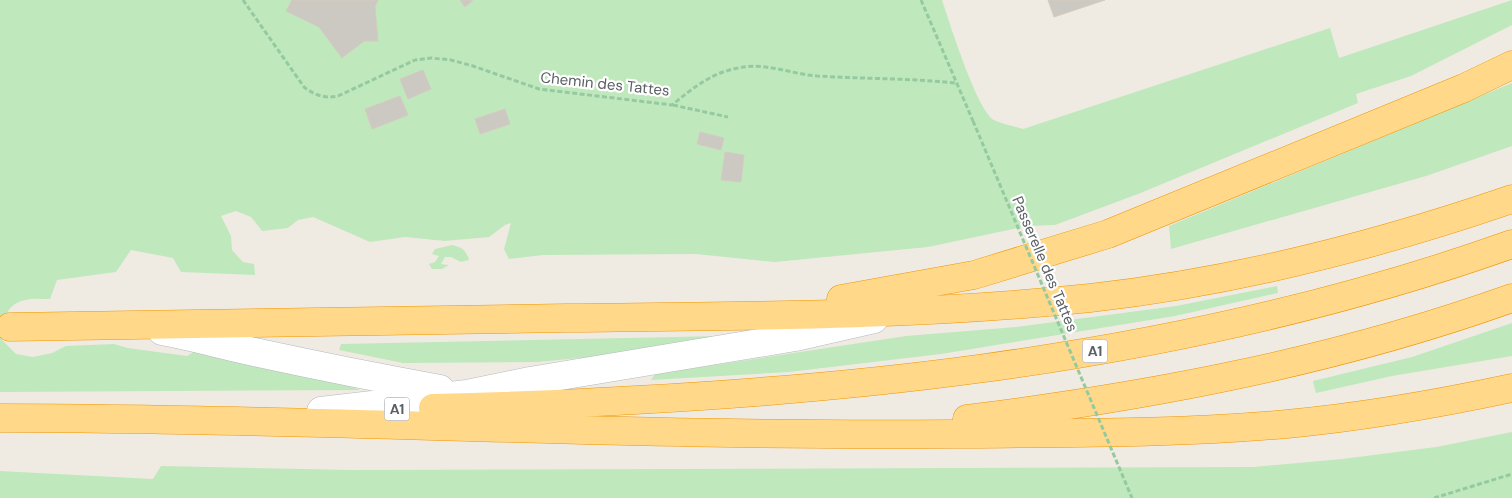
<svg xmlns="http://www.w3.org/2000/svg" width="1512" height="498" viewBox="0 0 1512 498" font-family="'DM Sans',sans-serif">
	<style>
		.green { fill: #c0e8bd }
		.building { fill: #ccc8c2; stroke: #d4ccc0 }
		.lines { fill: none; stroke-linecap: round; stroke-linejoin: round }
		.minor-casing { stroke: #b5b9be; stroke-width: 29 }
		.highway-casing { stroke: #f19500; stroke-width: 29 }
		.path { stroke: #95caa1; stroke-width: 3; stroke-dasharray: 5 2.5; stroke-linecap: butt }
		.minor { stroke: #fff; stroke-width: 28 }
		.highway { stroke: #ffd989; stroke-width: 28 }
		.path-bridge { stroke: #95caa1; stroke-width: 3; stroke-dasharray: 5 2.5; stroke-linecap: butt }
		.labels { text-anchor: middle; stroke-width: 4.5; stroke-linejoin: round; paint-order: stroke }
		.shield { fill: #fff; stroke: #8c9092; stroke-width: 1 }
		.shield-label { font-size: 14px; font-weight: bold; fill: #5b6064 }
		.street-label { font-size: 15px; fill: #5b6064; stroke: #fff }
	</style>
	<rect width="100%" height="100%" fill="#efebe3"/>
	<!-- green -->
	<g class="green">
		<path d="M 0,0 L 942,0 C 949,21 977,111 994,120 C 1002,124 1014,126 1023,129 L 1330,28 L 1339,58 L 1512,0 L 1512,25 L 1411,76 L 1356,94 L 1358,103 L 1138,194 L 1055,225 L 1028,226 L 928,247 L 775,262 L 696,254 L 543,255 L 509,259 L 504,249 L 511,223 L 505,225 L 489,237 L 445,241 L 405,237 L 370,242 L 313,217 L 298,220 L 288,228 L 262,231 L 251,217 L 236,211 L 221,216 L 231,236 L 232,250 L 243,262 L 254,264 L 255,275 L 181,272 L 173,258 L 131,250 L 116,272 L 57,280 L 50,299 C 42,299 32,298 25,300 C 5,304 3,322 1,339 L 16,354 L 33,357 L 52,353 L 66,346 L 114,344 L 128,348 L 187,356 L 195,351 L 345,383 L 360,390 L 0,392 Z"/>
		<polygon points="1512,83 1512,146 1426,176 1171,249 1169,226"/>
		<path d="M 452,245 C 462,247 466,250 469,260 L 461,262 L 451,257 L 445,257 L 441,264 L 449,265 L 442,269 L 432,269 L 429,264 L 435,262 L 439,256 L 432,254 L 435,249 Z"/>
		<polygon points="1277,286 1278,293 1175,316 941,354 789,372 651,380 655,374 906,336 1016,327 1176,306"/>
		<polygon points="1512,323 1512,356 1392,376 1316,393 1313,381 1412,357"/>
		<polygon points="720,336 633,353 537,362 403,363 339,350 341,344"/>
		<polygon points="1512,432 1512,498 0,498 0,471 153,479 161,466 353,470 1253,467 1342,459 1436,447"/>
	</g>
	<!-- building -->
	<g class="building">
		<polygon points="292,0 378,0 375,7 378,41 364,41 342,58 319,27 286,11"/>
		<polygon points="460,0 473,0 465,7"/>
		<polygon points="1048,0 1105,0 1054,17"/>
		<polygon points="423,70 431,89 408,99 400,79"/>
		<polygon points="400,96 408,115 372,129 365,109"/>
		<polygon points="505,109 510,124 480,134 475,119"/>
		<polygon points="700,132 724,138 721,150 697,144"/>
		<polygon points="725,152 744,155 741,182 721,180"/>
	</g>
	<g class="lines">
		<!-- minor casing -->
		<g class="minor-casing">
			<g id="minor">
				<path d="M 162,331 C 194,337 226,346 259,353 C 319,366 379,378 440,389"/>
				<polyline points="321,411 467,394 530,381 795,337 874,319"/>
			</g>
		</g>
		<!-- highway casing -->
		<g class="highway-casing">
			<g id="highway">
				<polyline points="841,299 974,275 1108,234 1464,88 1512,65"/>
				<path d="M 10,327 C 195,325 380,320 566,318 C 740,316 916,316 1090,298 C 1234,282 1375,246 1512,199"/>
				<path d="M 433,408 C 796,399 1167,367 1512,244"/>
				<path d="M 0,418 C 317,418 634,437 952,434 C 1063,433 1175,434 1287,424 C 1363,417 1437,404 1512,388"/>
				<path d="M 967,419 C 1152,396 1336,361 1512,298"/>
			</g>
		</g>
		<!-- path -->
		<g class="path">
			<path d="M 243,0 L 304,87 C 314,95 326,99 338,96 L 415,60 L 431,58 L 451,60 L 473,66 L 539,89 L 672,105 C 693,88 711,73 738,68 C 765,62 791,74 817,76 C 863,79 909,78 955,83"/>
			<polyline points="921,0 973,121"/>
			<polyline points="673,105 728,117"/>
			<polyline points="1434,498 1512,474"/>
		</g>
		<!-- minor -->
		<use href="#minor" class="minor"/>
		<!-- highway -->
		<use href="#highway" class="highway"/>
		<!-- path-bridge -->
		<polyline class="path-bridge" points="973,121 1132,498"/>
	</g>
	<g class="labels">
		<!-- shield labels -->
		<g class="shield">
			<rect x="1082.5" y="339.5" width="25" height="23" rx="4"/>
			<rect x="384.5" y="397.5" width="25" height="23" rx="4"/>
		</g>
		<g class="shield-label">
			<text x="1095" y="356">A1</text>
			<text x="397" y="414">A1</text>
		</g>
		<!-- street labels -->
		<g class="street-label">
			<text transform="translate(605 84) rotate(6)" y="5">Chemin des Tattes</text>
			<text transform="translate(1045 264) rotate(67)" y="5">Passerelle des Tattes</text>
		</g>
	</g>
</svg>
